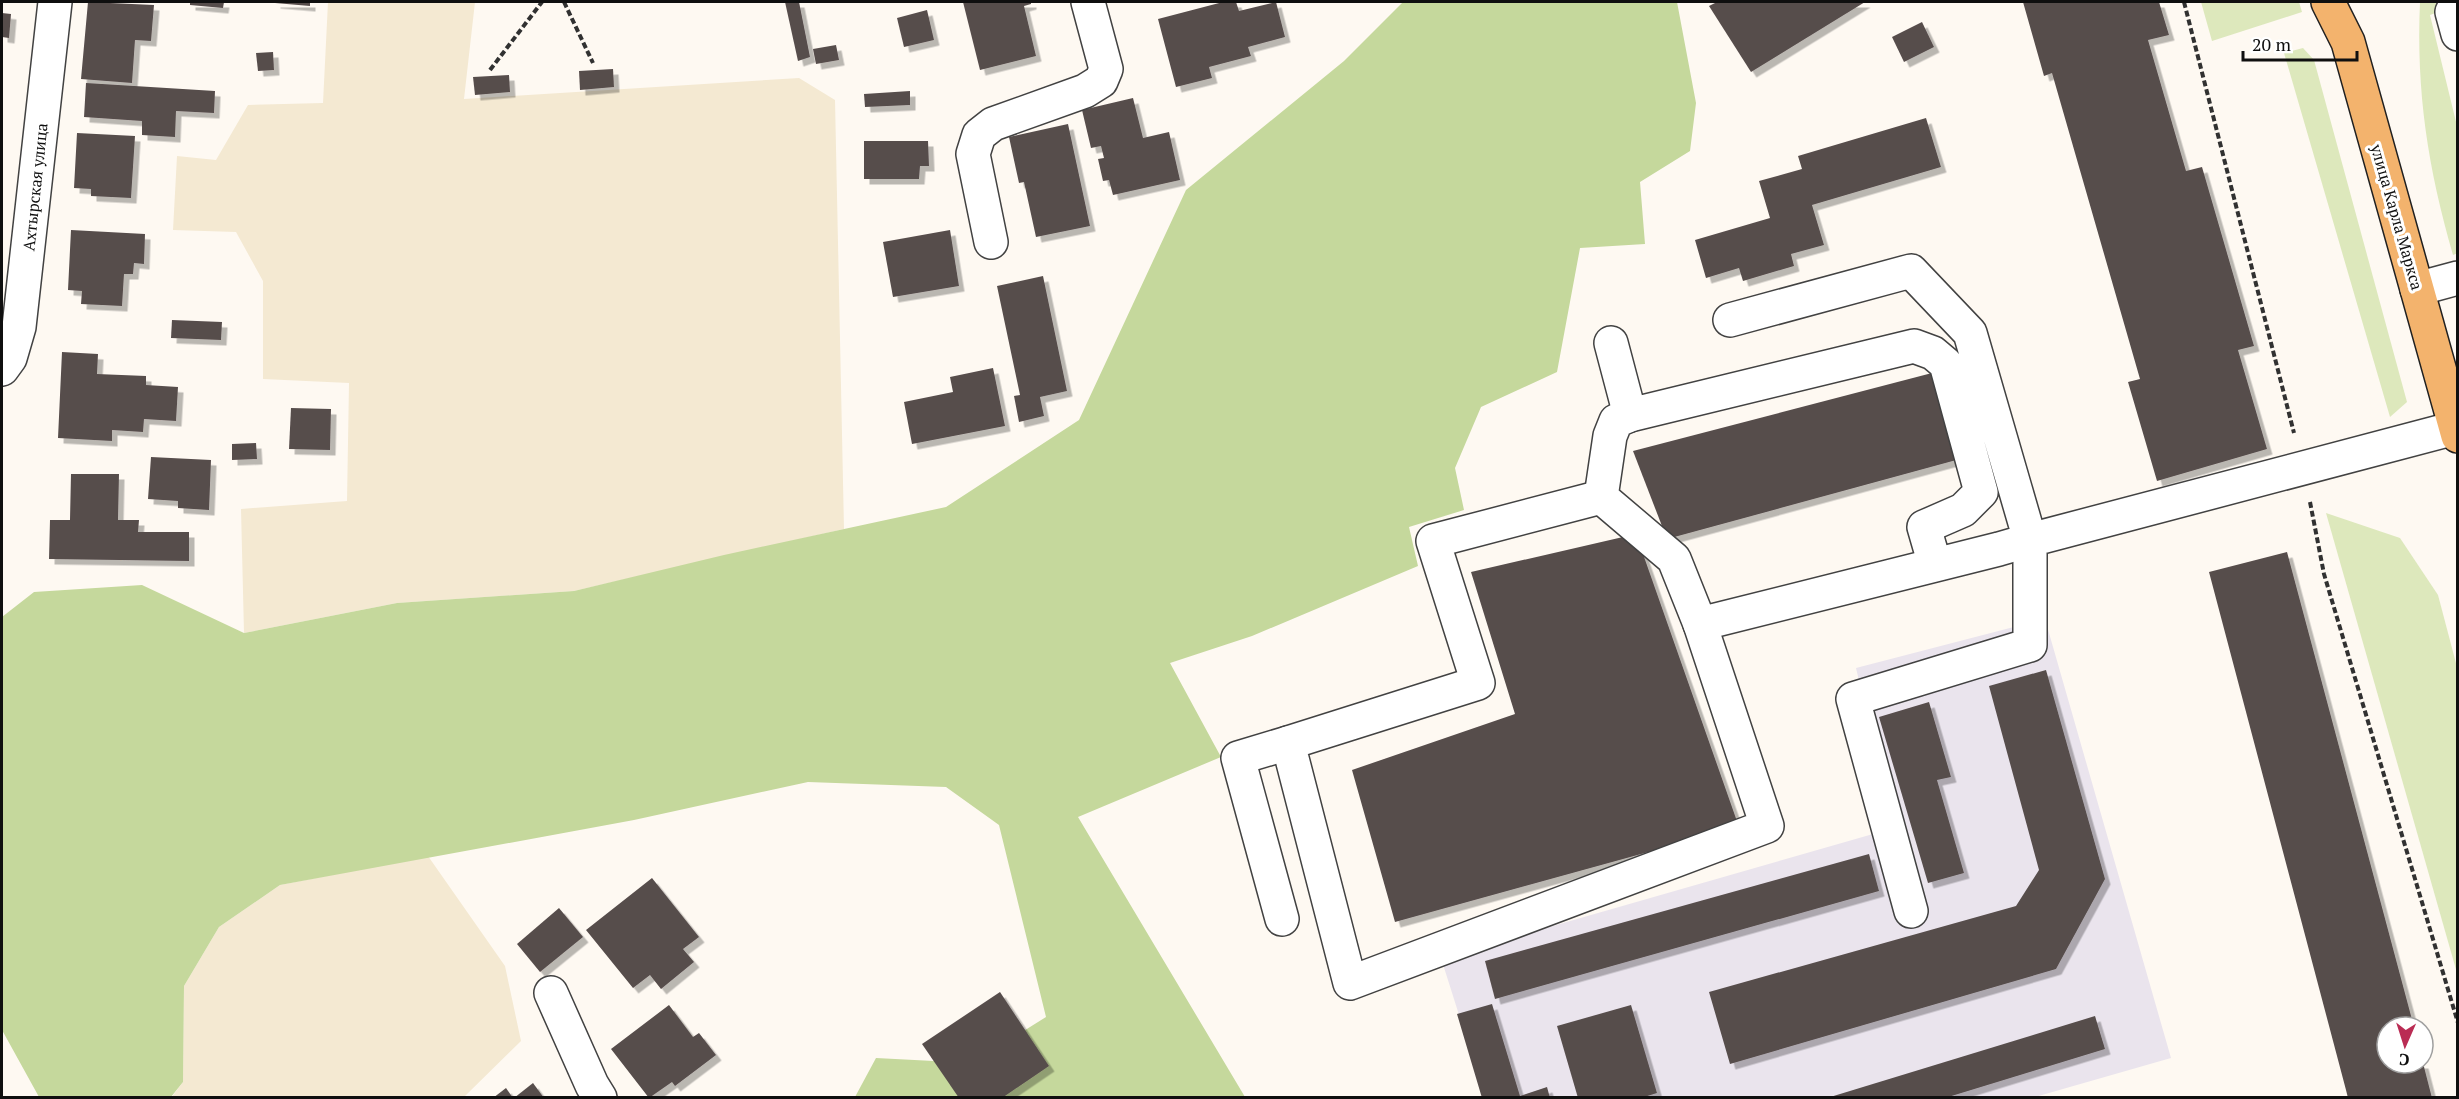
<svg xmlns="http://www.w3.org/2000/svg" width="2459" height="1099" viewBox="0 0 2459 1099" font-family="'PT Serif',serif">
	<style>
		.industrial { fill: #eae4ed }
		.farmland { fill: #f4e9d2 }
		.green { fill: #dde8bc }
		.forest { fill: #c5d89c }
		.building { fill: #574d4c; filter: url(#shadow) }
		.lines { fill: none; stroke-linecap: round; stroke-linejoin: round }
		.minor-casing { stroke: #424242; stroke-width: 36 }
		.major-casing { stroke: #202020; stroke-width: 36 }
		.path { stroke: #313131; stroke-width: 4; stroke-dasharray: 6 3; stroke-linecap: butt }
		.minor { stroke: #fff; stroke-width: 33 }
		.major { stroke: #f3b36d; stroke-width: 33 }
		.labels { text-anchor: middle; stroke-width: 6; stroke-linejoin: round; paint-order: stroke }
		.street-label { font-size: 16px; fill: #0f0f0f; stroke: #fff }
	</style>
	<defs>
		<filter id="shadow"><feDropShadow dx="5.5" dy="5.5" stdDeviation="0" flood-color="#0004"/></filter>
	</defs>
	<rect width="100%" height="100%" fill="#fef9f2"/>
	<!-- industrial -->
	<polygon class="industrial" points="2045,619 2171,1058 2035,1097 1485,1097 1441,958 1894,828 1856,668"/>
	<!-- farmland -->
	<g class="farmland">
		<polygon points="328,2 475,2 464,99 799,78 835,100 844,529 574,591 397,603 244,633 241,509 347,501 349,383 263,379 263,281 236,232 173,230 177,156 216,160 248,105 323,103"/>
		<polygon points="428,856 505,966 521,1041 464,1097 171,1098 183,1082 184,986 219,927 280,885"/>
	</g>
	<!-- green -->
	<g class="green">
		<polygon points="2201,2 2299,2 2302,12 2212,41"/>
		<path d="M 2420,2 L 2457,2 L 2457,5 L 2430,15 L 2457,126 L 2458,253 L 2453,255 C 2428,168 2416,92 2420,2 Z"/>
		<polygon points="2303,48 2314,60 2407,402 2390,417 2284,53"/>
		<polygon points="2326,513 2400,538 2438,595 2457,667 2457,973"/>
	</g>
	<!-- forest -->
	<polygon class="forest" points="1403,2 1677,2 1696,103 1690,151 1640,182 1645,244 1580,248 1557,372 1481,407 1455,468 1464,510 1409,527 1418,566 1252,636 1170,663 1221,757 1078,817 1245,1097 855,1097 876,1058 972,1063 1046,1017 999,825 946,787 808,782 634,820 280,885 219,927 184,986 183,1082 171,1097 39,1097 2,1030 2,617 34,592 142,585 244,633 397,603 574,591 724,555 946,507 1079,420 1186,190 1344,61"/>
	<!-- building -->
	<g class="building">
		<polygon points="88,2 154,5 151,41 135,40 132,83 81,79"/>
		<polygon points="190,2 224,2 223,8 190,5"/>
		<polygon points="275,2 310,2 310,6 275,3"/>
		<polygon points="785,2 799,2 810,57 798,61"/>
		<polygon points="963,2 1031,2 1031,4 1024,6 1036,56 980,70"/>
		<polygon points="1223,2 1236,2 1239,11 1276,2 1285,37 1248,47 1251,56 1209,67 1212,78 1176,87 1158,19"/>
		<polygon points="1717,2 1865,2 1751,72 1709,6"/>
		<polygon points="2023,2 2159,2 2169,35 2148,40 2186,171 2202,167 2254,346 2238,350 2267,449 2157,481 2128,382 2140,379 2052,73 2044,76"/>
		<polygon points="927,10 934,40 904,47 897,18"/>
		<polygon points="2,13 11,14 9,38 2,37"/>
		<polygon points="1922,22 1934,47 1904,62 1892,37"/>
		<polygon points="836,45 839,60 816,64 813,49"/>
		<polygon points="273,52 274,70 258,71 256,53"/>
		<polygon points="613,69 614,87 580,90 579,71"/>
		<polygon points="509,75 510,92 475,95 473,77"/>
		<polygon points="86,83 215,91 214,113 176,111 175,137 142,135 142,121 84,117"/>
		<polygon points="910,91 910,105 865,107 864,94"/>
		<polygon points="1133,98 1143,138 1169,132 1180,180 1113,195 1109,180 1103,181 1098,159 1104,158 1101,146 1091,148 1082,110"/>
		<polygon points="1926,118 1941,167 1812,205 1824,245 1791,254 1794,266 1743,281 1739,268 1706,278 1695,240 1770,218 1759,181 1802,169 1798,156"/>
		<polygon points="1068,124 1090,226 1036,237 1024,182 1019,183 1009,137"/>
		<polygon points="77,133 135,136 131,198 91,196 91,189 74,188"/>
		<polygon points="864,141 928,141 929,166 920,166 919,179 864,179"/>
		<polygon points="71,230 145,234 144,264 134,263 133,274 124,274 122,306 81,304 82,291 68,290"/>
		<polygon points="950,230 959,286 893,297 883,242"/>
		<polygon points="1043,276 1067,391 1040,397 1044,416 1019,422 1014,396 1020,395 997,286"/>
		<polygon points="172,320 222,322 221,340 171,338"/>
		<polygon points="62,352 98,354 97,374 146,376 146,385 178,387 176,421 144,419 143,432 112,430 112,441 58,438"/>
		<polygon points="993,368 1005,426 912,444 904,402 953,392 950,377"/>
		<polygon points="1932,373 1960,459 1667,539 1633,451"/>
		<polygon points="291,408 331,409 330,450 289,449"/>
		<polygon points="256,443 257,459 232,460 232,444"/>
		<polygon points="151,457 211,460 209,510 178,508 178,501 148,499"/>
		<polygon points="71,474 119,474 118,520 139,520 138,532 189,532 189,561 49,559 50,520 70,520"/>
		<polygon points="1636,534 1739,827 1395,922 1352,770 1515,714 1471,572"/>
		<polygon points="2287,552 2414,1027 2387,1027 2387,1063 2423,1063 2432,1098 2348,1098 2346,1090 2209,572"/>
		<polygon points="2046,670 2105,879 2056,969 1730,1064 1709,992 2016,906 2039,870 1989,686"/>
		<polygon points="1929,702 1951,777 1937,780 1964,873 1928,883 1879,717"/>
		<polygon points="1869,854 1879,891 1495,999 1485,961"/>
		<polygon points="652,878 699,937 683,949 694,962 661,989 650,975 633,988 586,930"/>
		<polygon points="559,908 583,937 540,972 517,944"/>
		<polygon points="1000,992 1049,1066 1002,1098 959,1098 922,1044"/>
		<polygon points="1492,1004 1520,1096 1547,1087 1550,1098 1482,1098 1457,1014"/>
		<polygon points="669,1005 693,1037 699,1033 716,1055 675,1086 672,1082 649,1098 611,1049"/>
		<polygon points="1631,1005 1657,1093 1641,1098 1578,1098 1557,1026"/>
		<polygon points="2095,1016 2105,1049 1945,1098 1827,1098"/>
		<polygon points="533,1083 544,1098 514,1098"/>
		<polygon points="506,1088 513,1098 493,1098"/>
	</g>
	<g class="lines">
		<!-- minor casing -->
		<g class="minor-casing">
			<g id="minor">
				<polyline points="2452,12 2458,34"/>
				<polyline points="991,242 973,154 979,135 993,124 1085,91 1101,81 1106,69 1088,2"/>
				<polyline points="2417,289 2458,278"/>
				<polyline points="1730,320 1911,271 1970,333 2030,540 1999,549 1700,624 1674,559 1601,497 1610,436 1616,421 1630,415 1914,346 1933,353 1946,364 1981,492 1963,510 1924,527 1935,565"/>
				<polyline points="1611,343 1630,415"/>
				<polyline points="2,369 10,358 19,327 55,2"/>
				<polyline points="1601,497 1433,541 1478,683 1288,743 1350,983 1767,826 1700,624"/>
				<polyline points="1911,911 1853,699 2030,645 2030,540 2455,428"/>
				<polyline points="1282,919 1238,758 1288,743"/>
				<polyline points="551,993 592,1085 600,1098"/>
			</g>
		</g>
		<!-- major casing -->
		<g class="major-casing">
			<polyline id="major" points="2328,2 2348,42 2458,436"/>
		</g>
		<!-- path -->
		<g class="path">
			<polyline points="564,2 593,63"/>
			<polyline points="2184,2 2294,433"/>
			<polyline points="490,70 542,2"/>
			<polyline points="2310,502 2324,574 2458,1023"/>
		</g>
		<!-- minor -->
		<use href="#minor" class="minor"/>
		<!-- major -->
		<use href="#major" class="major"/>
	</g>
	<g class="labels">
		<!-- street labels -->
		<g class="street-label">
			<text transform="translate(35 187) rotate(-84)" y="6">Ахтырская улица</text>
			<text transform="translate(2397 217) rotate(74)" y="6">улица Карла Маркса</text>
		</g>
	</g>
	<!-- border -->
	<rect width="2459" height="1099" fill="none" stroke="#0f0f0f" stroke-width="6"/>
	<!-- north arrow -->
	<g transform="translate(2405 1045) rotate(183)"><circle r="28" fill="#ffffff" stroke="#9f9f9f" stroke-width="1.5"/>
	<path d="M0-4.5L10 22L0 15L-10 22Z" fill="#ba2c54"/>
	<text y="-9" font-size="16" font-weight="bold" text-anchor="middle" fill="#0f0f0f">С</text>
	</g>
	<!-- scale -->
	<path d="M2243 51v9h114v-9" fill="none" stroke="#0f0f0f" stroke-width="3"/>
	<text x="2252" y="51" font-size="18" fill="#0f0f0f" stroke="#ffffff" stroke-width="4.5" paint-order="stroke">20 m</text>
</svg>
